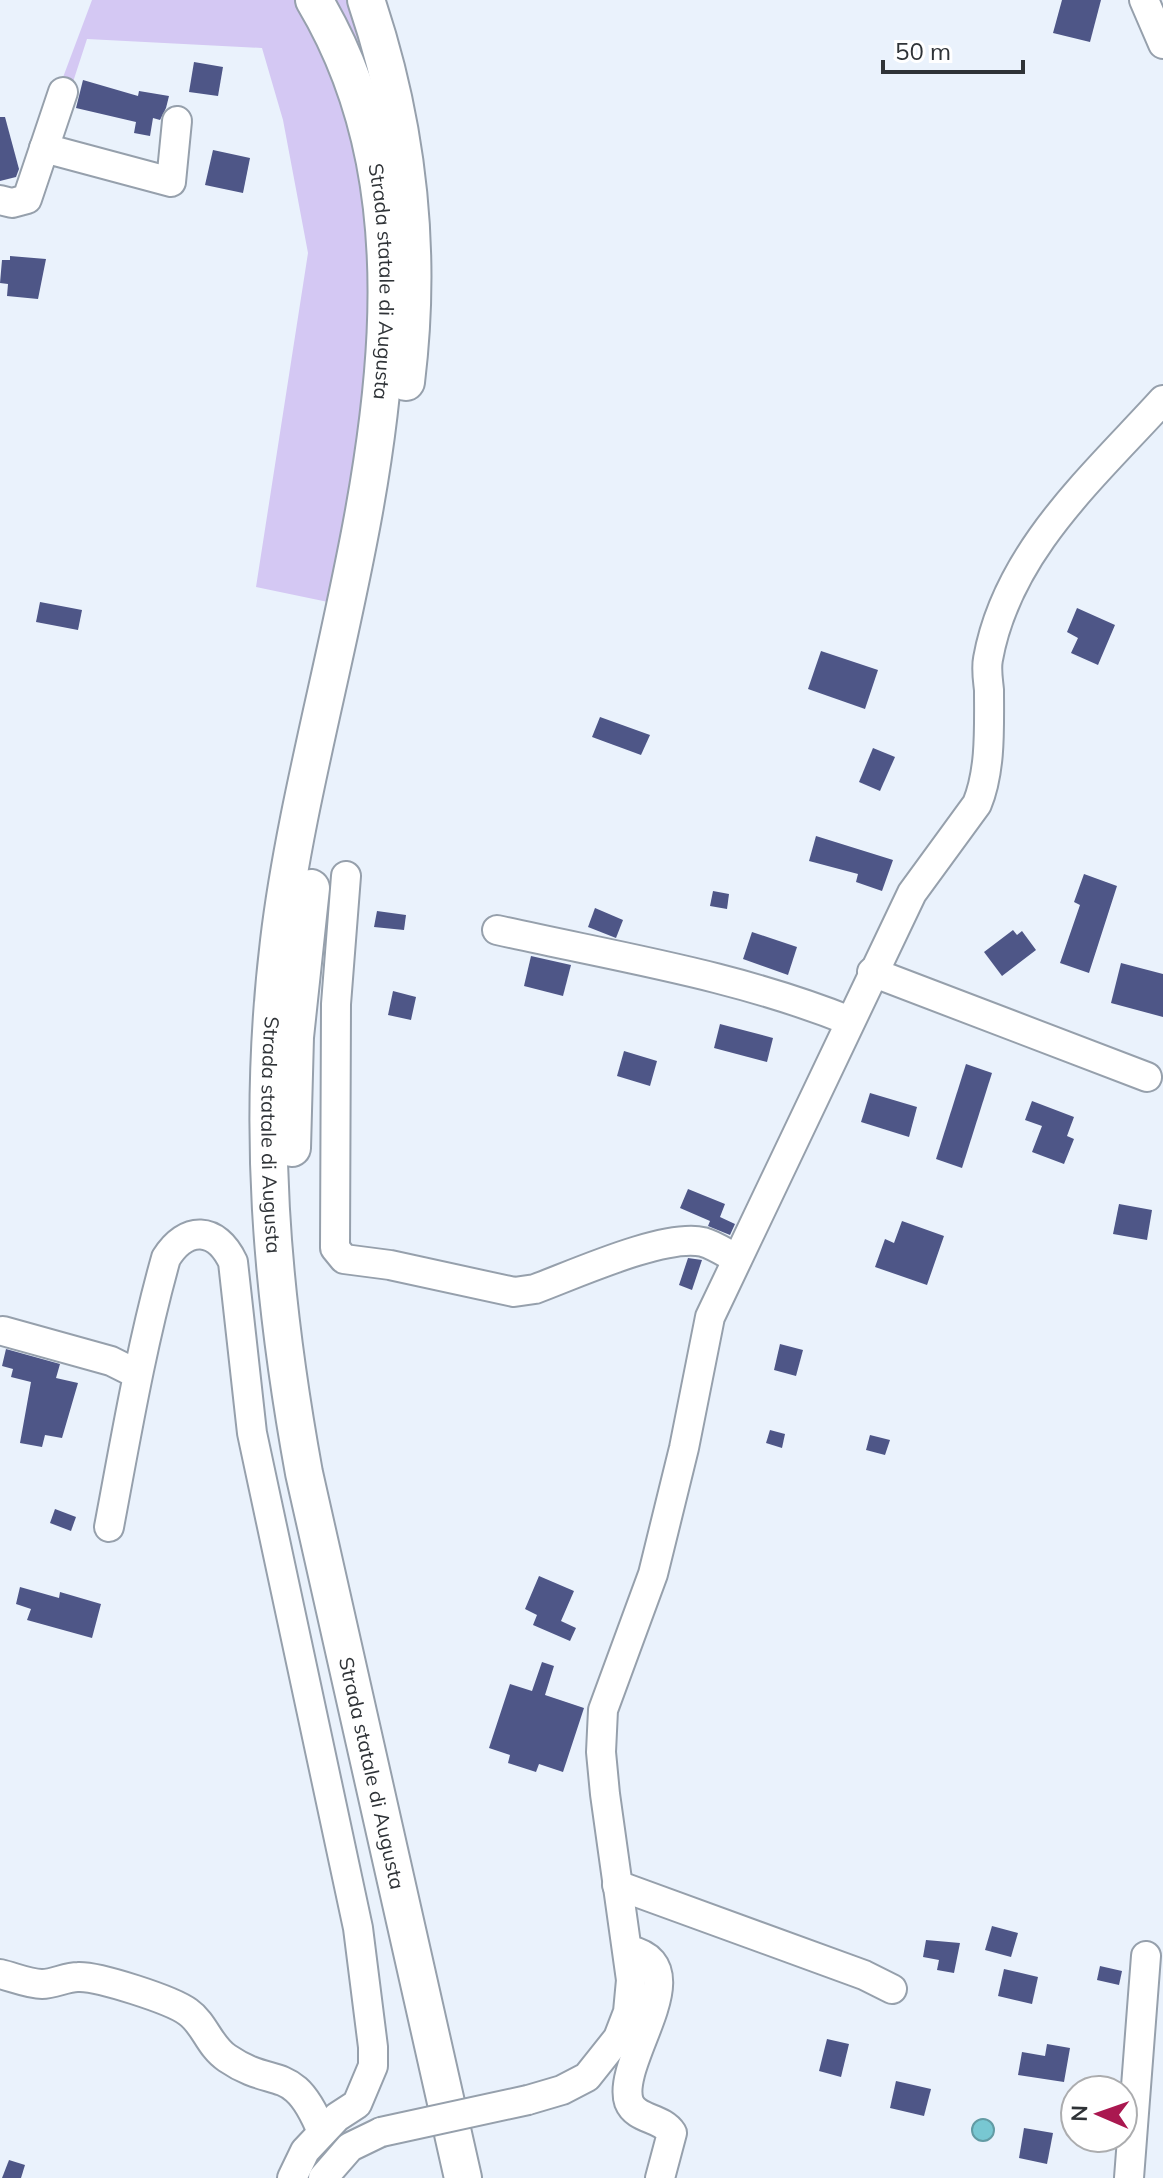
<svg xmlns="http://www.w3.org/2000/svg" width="1163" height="2178" viewBox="0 0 1163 2178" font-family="Mulish,sans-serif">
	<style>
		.green { fill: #d4c8f3 }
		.water { fill: #78c7d2; stroke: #629ba4; stroke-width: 2 }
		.building { fill: #4e5687 }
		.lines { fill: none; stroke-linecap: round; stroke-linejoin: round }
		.minor-casing { stroke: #96a0ac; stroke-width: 32 }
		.major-casing { stroke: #96a0ac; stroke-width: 40 }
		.minor { stroke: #fff; stroke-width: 28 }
		.major { stroke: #fff; stroke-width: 36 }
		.minor-bridge-casing { stroke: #96a0ac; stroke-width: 32; stroke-linecap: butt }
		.minor-bridge { stroke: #fff; stroke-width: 28 }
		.labels { text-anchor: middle; stroke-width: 8; stroke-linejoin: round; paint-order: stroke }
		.street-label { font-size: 20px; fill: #2f3337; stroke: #fff }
	</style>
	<rect width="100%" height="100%" fill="#eaf2fc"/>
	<!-- green -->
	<g class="green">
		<path d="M 92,0 L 300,0 C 313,27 329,55 339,83 C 399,252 360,432 328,602 L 256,587 L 308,253 L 283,120 L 262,48 L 87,39 L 72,85 L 62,80 Z"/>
		<polygon points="325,0 358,0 393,154"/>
	</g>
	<!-- water -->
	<circle class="water" cx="983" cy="2130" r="11"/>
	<!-- building -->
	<g class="building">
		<polygon points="1062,0 1101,0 1090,42 1053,33"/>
		<polygon points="194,62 223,67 218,96 189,92"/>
		<polygon points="83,80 138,96 139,91 169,96 166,108 160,120 153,118 150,136 134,133 136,122 76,108"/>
		<polygon points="0,117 5,117 19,169 16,177 0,181"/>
		<polygon points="213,150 250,158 243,193 205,185"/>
		<polygon points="10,256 46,259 38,299 7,296 8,284 0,283 2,260 10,260"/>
		<polygon points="40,602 82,610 78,630 36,622"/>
		<polygon points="1077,608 1115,625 1098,665 1071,653 1078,638 1067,632"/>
		<polygon points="821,651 878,670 865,709 808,689"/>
		<polygon points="600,717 650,735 641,755 592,737"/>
		<polygon points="873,748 895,757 880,791 859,782"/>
		<polygon points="816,836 893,860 882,891 856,882 858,874 809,861"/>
		<polygon points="1084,874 1117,886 1089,973 1060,963 1080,905 1074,902"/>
		<polygon points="713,891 729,894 727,909 710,906"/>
		<polygon points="595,908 623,920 616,938 588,927"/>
		<polygon points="377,911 406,915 404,930 374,927"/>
		<polygon points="1013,930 1017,935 1022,931 1036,950 1002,976 984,952"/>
		<polygon points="752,932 797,947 788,975 743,959"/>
		<polygon points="531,956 571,965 563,996 524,986"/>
		<polygon points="1121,963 1163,974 1163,1017 1111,1003"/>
		<polygon points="393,991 416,997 411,1020 388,1015"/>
		<polygon points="720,1024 773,1038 767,1062 714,1048"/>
		<polygon points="624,1051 657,1061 650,1086 617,1076"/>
		<polygon points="966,1064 992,1073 962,1168 936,1159"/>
		<polygon points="870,1093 917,1107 909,1137 861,1122"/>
		<polygon points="1032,1101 1074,1117 1067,1136 1074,1139 1064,1164 1032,1152 1042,1126 1025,1120"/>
		<polygon points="688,1189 725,1204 720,1217 735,1224 730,1235 708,1226 710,1221 680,1208"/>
		<polygon points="1119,1204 1152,1210 1147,1240 1113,1234"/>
		<polygon points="902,1221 944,1236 927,1285 875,1267 885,1239 894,1243"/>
		<polygon points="688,1258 702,1260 692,1290 679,1285"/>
		<polygon points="780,1344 803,1350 796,1376 774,1370"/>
		<polygon points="6,1349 60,1364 56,1378 78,1383 62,1438 45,1435 42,1447 20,1443 31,1382 11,1377 13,1369 2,1366"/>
		<polygon points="770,1430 785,1434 782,1448 766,1443"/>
		<polygon points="870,1435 890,1440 885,1455 866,1450"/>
		<polygon points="55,1509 76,1517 71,1531 50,1523"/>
		<polygon points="539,1576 574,1591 561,1621 576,1628 570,1641 533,1625 537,1615 525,1609"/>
		<polygon points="20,1587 59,1598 60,1592 101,1604 92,1638 27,1620 31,1609 16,1604"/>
		<polygon points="542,1662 554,1666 545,1695 584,1708 563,1772 539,1764 536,1772 508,1763 510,1755 489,1748 510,1684 532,1691"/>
		<polygon points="992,1926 1018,1933 1011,1957 985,1950"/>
		<polygon points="926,1940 960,1943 954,1973 937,1970 939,1960 923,1957"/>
		<polygon points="1100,1966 1122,1971 1119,1985 1097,1980"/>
		<polygon points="1004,1969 1038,1977 1032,2004 998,1996"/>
		<polygon points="827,2039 849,2044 841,2077 819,2071"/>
		<polygon points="1047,2044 1070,2048 1064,2082 1018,2075 1022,2052 1045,2056"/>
		<polygon points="896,2081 931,2089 924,2116 890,2108"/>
		<polygon points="1024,2128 1053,2133 1047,2164 1019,2158"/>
		<polygon points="9,2160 25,2165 21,2178 2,2178"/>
	</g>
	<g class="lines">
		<!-- minor casing -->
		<g class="minor-casing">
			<g id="minor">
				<polyline points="1144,0 1163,44"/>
				<polyline points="44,148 171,182 177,121"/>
				<polyline points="0,200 12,203 27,199 63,92"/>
				<path d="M 346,876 L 336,1004 L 335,1248 L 344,1259 L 390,1265 L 514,1292 L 535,1289 C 573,1275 665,1233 703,1242 C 714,1245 726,1253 737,1259"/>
				<path d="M 497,930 C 617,957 736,975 850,1021"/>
				<polyline points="872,972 1147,1077"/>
				<polyline points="3,1331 111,1361 137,1374"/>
				<path d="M 109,1527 C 126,1437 141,1347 166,1258 C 186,1226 216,1226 233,1262 L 252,1433 L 358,1928 L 373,2047 L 373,2066 L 357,2104 L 337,2117 L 305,2151 L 292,2178"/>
				<polyline points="617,1885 864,1975 892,1989"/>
				<path d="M 628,1950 C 702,1964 615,2061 629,2102 C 636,2120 662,2117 672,2133 L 660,2178"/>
				<path d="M 0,1974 C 13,1977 29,1984 42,1984 C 54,1984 66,1977 78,1977 C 98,1976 172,2000 188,2012 C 205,2024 209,2046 227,2058 C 275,2091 293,2061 322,2132"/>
				<path d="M 528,2100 L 562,2090 L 587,2077 L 618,2038 L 628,2012 L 631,1980 L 605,1794 L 601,1752 L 603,1710 L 653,1574 L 684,1448 L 710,1317 L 912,893 L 977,804 C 991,770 989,727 989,690 C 988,680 986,669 988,659 C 1007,552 1093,477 1163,400"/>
				<polyline points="323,2178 350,2147 381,2132"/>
				<polyline points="1129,2178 1146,1956"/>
			</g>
		</g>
		<!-- major casing -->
		<g class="major-casing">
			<g id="major">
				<path id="s1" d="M 314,0 C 480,278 314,646 279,941 C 257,1124 271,1292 304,1473 L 463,2178"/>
				<path d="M 366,0 C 408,124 422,252 406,382"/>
				<polyline points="292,1148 295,1037 311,888"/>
			</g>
		</g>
		<!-- minor -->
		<use href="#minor" class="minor"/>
		<!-- major -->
		<use href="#major" class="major"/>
		<!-- minor-bridge casing -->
		<g class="minor-bridge-casing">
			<polyline id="minor-bridge" points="381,2132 528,2100"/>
		</g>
		<!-- minor-bridge -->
		<use href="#minor-bridge" class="minor-bridge"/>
	</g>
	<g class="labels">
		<!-- street labels -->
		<g class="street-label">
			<text dy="7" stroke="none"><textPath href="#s1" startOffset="294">Strada statale di Augusta</textPath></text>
			<text dy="7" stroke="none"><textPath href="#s1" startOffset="1158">Strada statale di Augusta</textPath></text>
			<text dy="7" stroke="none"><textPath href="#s1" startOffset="1806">Strada statale di Augusta</textPath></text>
		</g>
	</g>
	<!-- north arrow -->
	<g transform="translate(1099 2114) rotate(272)"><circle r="38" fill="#ffffff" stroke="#acadaf" stroke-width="2"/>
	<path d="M0-6L14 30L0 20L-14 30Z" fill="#aa1850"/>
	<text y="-12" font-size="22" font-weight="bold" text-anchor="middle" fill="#2f3337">N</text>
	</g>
	<!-- scale -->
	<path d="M883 60v12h140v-12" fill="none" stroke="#2f3337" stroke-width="4"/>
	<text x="895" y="60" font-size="24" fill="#2f3337" stroke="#ffffff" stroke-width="6" paint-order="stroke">50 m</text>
</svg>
